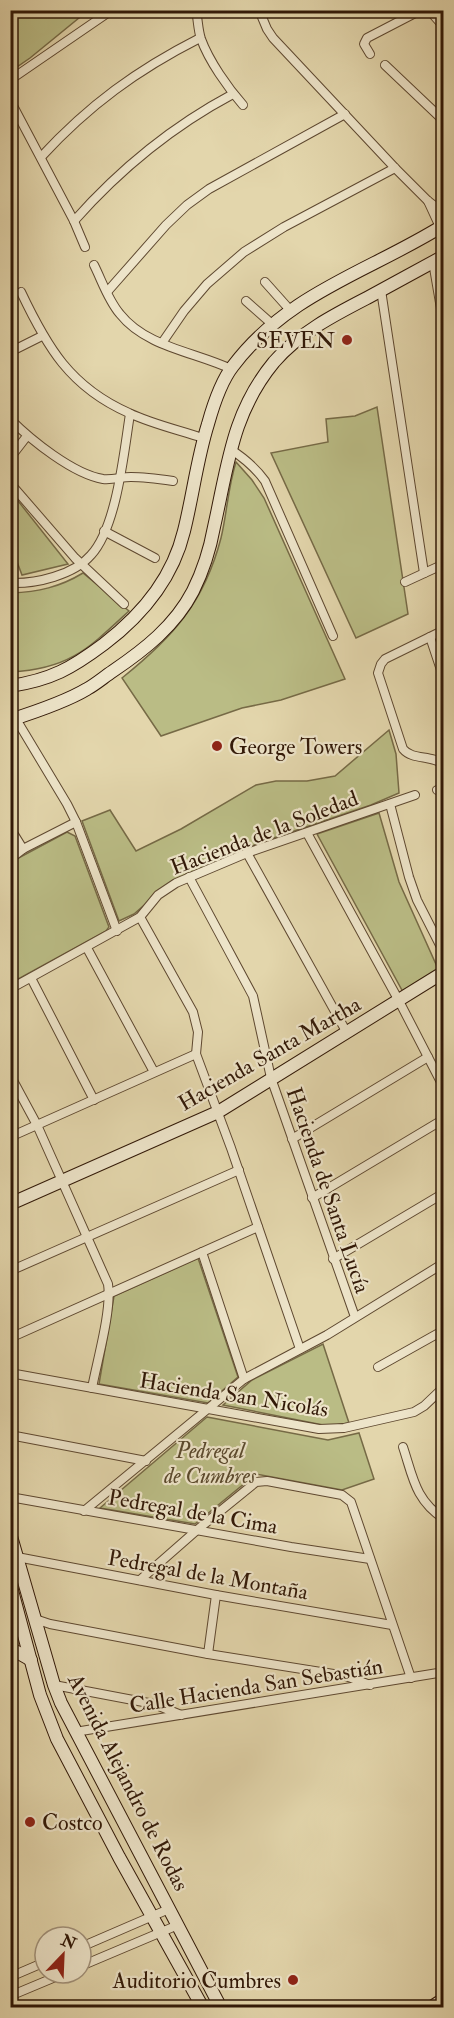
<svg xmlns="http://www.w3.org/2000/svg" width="454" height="2018" viewBox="0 0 454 2018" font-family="'IM FELL Double Pica',serif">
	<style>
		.green { fill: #babc85; stroke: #766a46; stroke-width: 1.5 }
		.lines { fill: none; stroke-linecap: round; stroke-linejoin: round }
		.street-casing { stroke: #5e4830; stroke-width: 10 }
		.secondary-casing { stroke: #311807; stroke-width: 14 }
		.street { stroke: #ede4c9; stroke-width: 8 }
		.secondary { stroke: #ede4c9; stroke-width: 12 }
		.poi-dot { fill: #8f2418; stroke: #ede4c9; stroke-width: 2 }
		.labels { text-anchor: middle; stroke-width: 4.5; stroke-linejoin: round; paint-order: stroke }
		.poi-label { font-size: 22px; fill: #311807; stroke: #ede4c9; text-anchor: end }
		.street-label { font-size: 22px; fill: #311807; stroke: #ede4c9 }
		.park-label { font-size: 22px; font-style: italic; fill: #5a492d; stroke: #ede4c9 }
	</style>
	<rect width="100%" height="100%" fill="#e3d6ac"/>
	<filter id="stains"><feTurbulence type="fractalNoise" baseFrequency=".00333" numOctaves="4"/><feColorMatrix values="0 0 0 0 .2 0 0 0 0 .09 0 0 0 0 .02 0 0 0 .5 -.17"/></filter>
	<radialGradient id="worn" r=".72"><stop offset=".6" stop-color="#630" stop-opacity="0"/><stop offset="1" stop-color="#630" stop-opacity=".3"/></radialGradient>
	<!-- green -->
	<g class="green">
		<polygon points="11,10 84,10 85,13 30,58 11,71"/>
		<polygon points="377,407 408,614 356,638 271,453 328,442 326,419 355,416"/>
		<path d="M 236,462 L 252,480 L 264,498 L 345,679 L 281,700 L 242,708 L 161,736 L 122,678 C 173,637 204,603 221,538 C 227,513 228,487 236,462 Z"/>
		<polygon points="10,492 11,492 68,564 22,575 11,546"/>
		<path d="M 83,573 L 129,611 C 88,649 69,669 11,672 L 11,593 C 38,592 60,587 83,573 Z"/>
		<polygon points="389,730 396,754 399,793 371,805 259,843 172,881 134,914 119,921 82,821 110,810 136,851 181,829 256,785 276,781 307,781 335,776"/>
		<polygon points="379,813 399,882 439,971 403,992 317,834"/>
		<polygon points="67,832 75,836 109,927 106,931 11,983 11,862"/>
		<polygon points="198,1258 238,1377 208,1403 99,1384 114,1296"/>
		<polygon points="323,1344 349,1423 328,1426 223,1405 252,1380"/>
		<polygon points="207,1417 328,1440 359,1433 374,1479 342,1490 256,1474 195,1524 100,1508"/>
	</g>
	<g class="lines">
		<!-- street casing -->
		<g class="street-casing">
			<g id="street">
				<path d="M 196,10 C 198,20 198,30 201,39 C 209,61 228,88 243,105"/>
				<polyline points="259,10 267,29 273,38 395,168 428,201 444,213"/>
				<polyline points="429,10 444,27"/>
				<polyline points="370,54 364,44 367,38 421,10"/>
				<polyline points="385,65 444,121"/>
				<polyline points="10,80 112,10"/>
				<polyline points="10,100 74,221 85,247"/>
				<path d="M 41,157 C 89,105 137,70 200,38"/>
				<polyline points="428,201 440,227"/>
				<path d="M 74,221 C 120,169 171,127 233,94"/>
				<polyline points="433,262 444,326"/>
				<path d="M 94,265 C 102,281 108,300 120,314 C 146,347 195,352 231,369"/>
				<polyline points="265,282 290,310"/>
				<polyline points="381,290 424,573"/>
				<path d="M 21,292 C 47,347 70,387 129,413 C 152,424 179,430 203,438"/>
				<polyline points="107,292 166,225 187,205 209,189 345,114"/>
				<polyline points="246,301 272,324"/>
				<polyline points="162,343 184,311 207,284 244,252 284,227 395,168"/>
				<polyline points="10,352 42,336"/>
				<path d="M 10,419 C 31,440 73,474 103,479 C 112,480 122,477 131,477 C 145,477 159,479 173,481"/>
				<path d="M 230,449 C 244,458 255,467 265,481 L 333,636"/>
				<polyline points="10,458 27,436"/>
				<polyline points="10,483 75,558 124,604"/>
				<polyline points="104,531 155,558"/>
				<polyline points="405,582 444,564"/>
				<path d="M 10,583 C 36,584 74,575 91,555 C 117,527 124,451 130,414"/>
				<path d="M 444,630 L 385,659 L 381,664 L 378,673 L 403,749 C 413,761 432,754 444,765"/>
				<polyline points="430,637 444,679"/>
				<polyline points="16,719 67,804 76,822 117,931"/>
				<polyline points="437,790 444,788"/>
				<polyline points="390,804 409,877 417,900 444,953"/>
				<polyline points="10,828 23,849"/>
				<polyline points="307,833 399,1001 444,1088"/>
				<polyline points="247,853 347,1033"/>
				<polyline points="10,859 23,849 76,822"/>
				<polyline points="189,877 253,996 271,1078 355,1317"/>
				<polyline points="140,917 193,1012 198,1032 196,1054"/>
				<polyline points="87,948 154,1072"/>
				<polyline points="31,978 94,1100"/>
				<polyline points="10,989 140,917 158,895 176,883 247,853 415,795"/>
				<polyline points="196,1054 231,1148 300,1349"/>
				<path d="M 10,1075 L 37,1125 L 108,1284 C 112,1310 97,1361 92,1388"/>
				<polyline points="10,1137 196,1054"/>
				<polyline points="292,1139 428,1057"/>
				<polyline points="312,1198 444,1119"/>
				<polyline points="202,1252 244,1379"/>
				<polyline points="333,1259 444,1193"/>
				<polyline points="10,1271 239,1170"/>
				<polyline points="10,1338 258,1227"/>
				<polyline points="378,1367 444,1330"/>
				<polyline points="10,1373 319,1429 344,1428 414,1412 424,1406 444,1387"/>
				<polyline points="10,1435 146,1461"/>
				<path d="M 403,1447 C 413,1477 415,1500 444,1519"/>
				<polyline points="10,1497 291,1547 370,1559"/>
				<polyline points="84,1511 244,1379 327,1335 444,1263"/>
				<polyline points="17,1557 216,1595 392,1625"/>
				<polyline points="140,1580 197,1530 256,1482 267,1481 342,1495 351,1502 411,1678"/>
				<polyline points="35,1619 50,1624 208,1654 346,1676 370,1685"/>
				<polyline points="208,1654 216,1595"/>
				<polyline points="54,1685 154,1704 181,1715"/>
				<polyline points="75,1732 444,1672"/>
				<polyline points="81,1947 169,1909"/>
				<polyline points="81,1966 178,1925"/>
				<polyline points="10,1977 45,1962"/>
				<polyline points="10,1996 65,1973"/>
			</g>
		</g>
		<!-- secondary casing -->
		<g class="secondary-casing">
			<g id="secondary">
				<path d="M 10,686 C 51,680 72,668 104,644 C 142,615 173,577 184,531 C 193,495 197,459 208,424 C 213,406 222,380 233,366 C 289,292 369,272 444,225"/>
				<path d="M 10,720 C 32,713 67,701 87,689 C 96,684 104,677 113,671 C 144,650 175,626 193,591 C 203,571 210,549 214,527 C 228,465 232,413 274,362 C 299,333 334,315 367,298 C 393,284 418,270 444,256"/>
				<polyline points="10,1204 218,1112 444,972"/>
				<polyline points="10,1533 54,1685 61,1703 221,2008"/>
				<polyline points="10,1583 40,1695 57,1739 119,1857 203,2008"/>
				<polyline points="10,1648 31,1660"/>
				<polyline points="430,2008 444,1999"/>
			</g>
		</g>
		<!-- street -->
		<use href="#street" class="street"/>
		<!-- secondary -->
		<use href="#secondary" class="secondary"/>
	</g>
	<!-- markers -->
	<g class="poi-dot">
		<circle cx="347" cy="340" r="6"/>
		<circle cx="217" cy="746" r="6"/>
		<circle cx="30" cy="1822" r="6"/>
		<circle cx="293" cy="1980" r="6"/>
	</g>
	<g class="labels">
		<!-- poi labels -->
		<g class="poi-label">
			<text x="335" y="348">SEVEN</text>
			<text x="229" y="754" text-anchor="start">George Towers</text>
			<text x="42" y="1830" text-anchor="start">Costco</text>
			<text x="281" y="1988">Auditorio Cumbres</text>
		</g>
		<!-- street labels -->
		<g class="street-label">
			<text transform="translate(264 832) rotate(-21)" y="8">Hacienda de la Soledad</text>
			<text transform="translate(269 1053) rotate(-30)" y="8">Hacienda Santa Martha</text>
			<text transform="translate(329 1190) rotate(71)" y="8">Hacienda de Santa Lucía</text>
			<text transform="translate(234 1394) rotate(9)" y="8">Hacienda San Nicolás</text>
			<text transform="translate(193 1511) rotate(10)" y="8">Pedregal de la Cima</text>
			<text transform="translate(208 1574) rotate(10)" y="8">Pedregal de la Montaña</text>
			<text transform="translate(256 1685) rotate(-9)" y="8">Calle Hacienda San Sebastián</text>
			<text transform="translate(129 1782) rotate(63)" y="8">Avenida Alejandro de Rodas</text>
		</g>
		<!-- park labels -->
		<g class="park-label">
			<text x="210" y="1458">Pedregal<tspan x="210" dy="25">de Cumbres</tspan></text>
		</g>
	</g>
	<!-- margin -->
	<rect width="454" height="2018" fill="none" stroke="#e3d6ac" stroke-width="36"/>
	<rect x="12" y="12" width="430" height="1994" fill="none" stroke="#311807" stroke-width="3"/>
	<rect x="18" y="18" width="418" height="1982" fill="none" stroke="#311807" stroke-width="1.5"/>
	<!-- north arrow -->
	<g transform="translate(63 1955) rotate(23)"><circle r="28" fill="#ede4c9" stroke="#a2927b" stroke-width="1.5"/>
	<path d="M0-4.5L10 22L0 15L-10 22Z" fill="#8f2418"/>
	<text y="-9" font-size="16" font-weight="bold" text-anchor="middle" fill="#311807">N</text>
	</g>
	<rect width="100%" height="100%" filter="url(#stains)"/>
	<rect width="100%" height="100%" fill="url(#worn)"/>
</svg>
